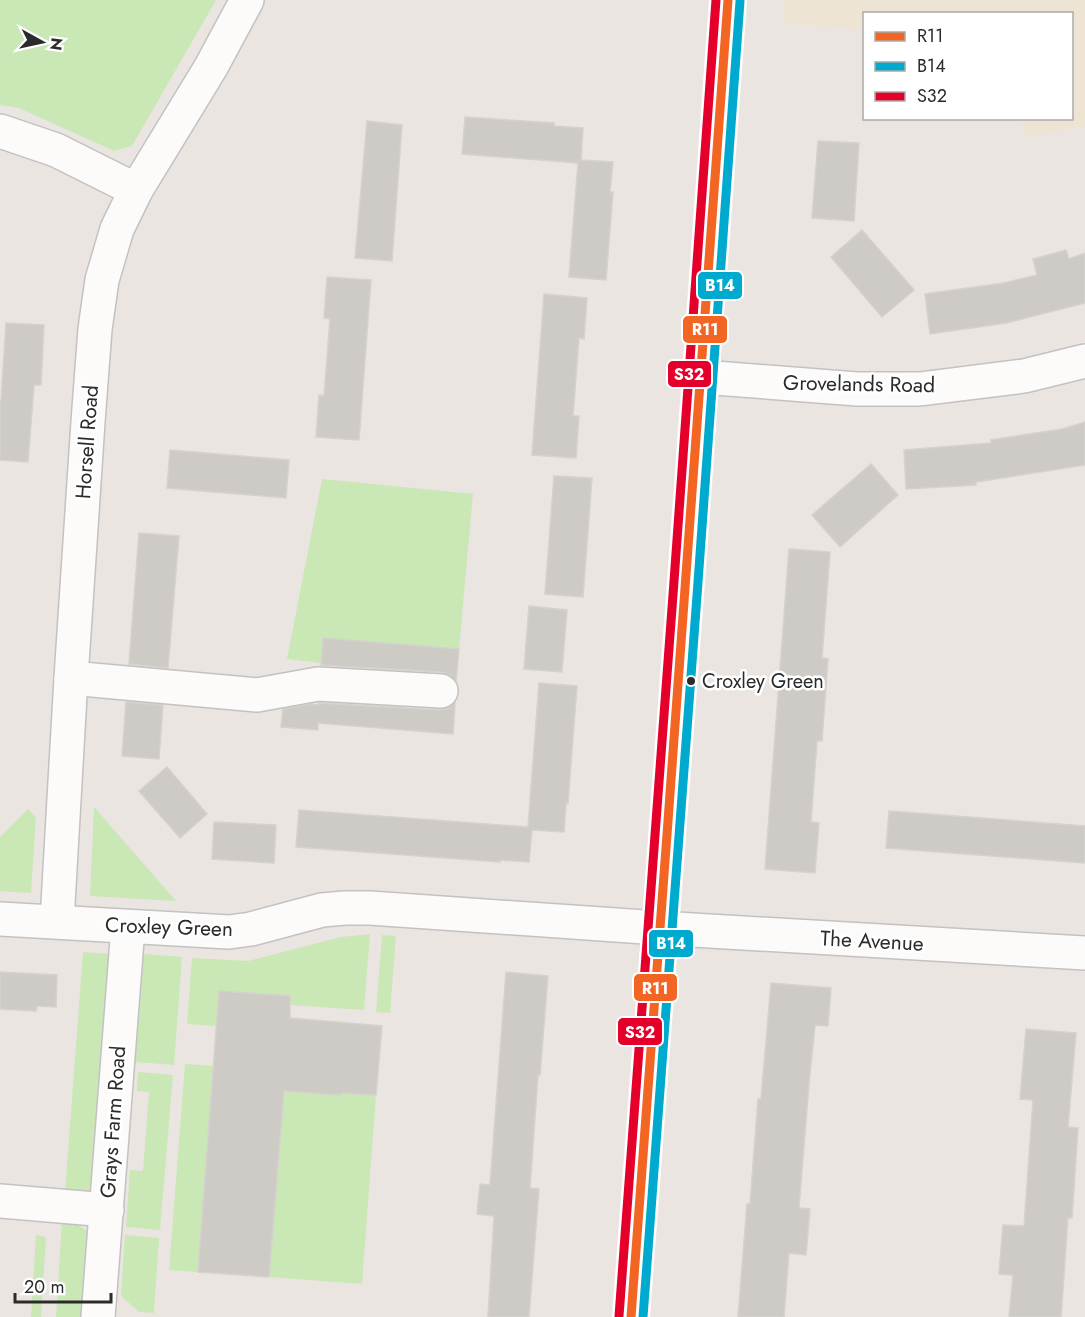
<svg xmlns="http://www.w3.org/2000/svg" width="1085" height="1317" viewBox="0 0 1085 1317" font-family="Jost,sans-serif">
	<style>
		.education { fill: #eee4d4 }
		.green { fill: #cae7b6 }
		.building { fill: #cecbc7; stroke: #d5d1cc; stroke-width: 1.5 }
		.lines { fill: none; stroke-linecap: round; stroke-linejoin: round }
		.minor-casing { stroke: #c3c1c2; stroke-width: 36 }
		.minor { stroke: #fcfbfa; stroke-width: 33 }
		.bus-1-casing { stroke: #fff; stroke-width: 14 }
		.bus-2-casing { stroke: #fff; stroke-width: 14 }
		.bus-3-casing { stroke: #fff; stroke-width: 14 }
		.bus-1 { stroke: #f26522; stroke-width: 9 }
		.bus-2 { stroke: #00a9ce; stroke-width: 9 }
		.bus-3 { stroke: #e4002b; stroke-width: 9 }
		.bus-dot { fill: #2b2b2b; stroke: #fff; stroke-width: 2 }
		.labels { text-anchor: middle; stroke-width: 5; stroke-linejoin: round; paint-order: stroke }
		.bus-label { font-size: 20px; fill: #2b2b2b; stroke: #fff; text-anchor: start }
		.street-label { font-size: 21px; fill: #2b2b2b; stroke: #fff }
		.line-badge { stroke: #fff; stroke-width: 2 }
		.badge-label { font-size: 16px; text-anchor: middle; font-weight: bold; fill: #fff }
	</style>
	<rect width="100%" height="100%" fill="#eae5e0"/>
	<!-- education -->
	<polygon class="education" points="785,0 1085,0 1085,126 1027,137 1019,119 1072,118 1072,14 864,14 864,30 783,23"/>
	<!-- green -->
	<g class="green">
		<polygon points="0,0 216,0 132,146 114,151 19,108 0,105"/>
		<polygon points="322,479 473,494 459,649 324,638 321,663 287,659"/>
		<polygon points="94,807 176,901 90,896"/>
		<polygon points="28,809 36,818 31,893 0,891 0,837"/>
		<polygon points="370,934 364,1010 290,1005 290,996 220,991 217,1026 187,1024 192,958 248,961 341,937"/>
		<polygon points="382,935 396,936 390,1013 376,1012"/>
		<polygon points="83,952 112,954 94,1194 65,1192"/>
		<polygon points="143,954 182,957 174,1065 135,1062"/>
		<polygon points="185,1064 214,1066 198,1272 169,1270"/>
		<polygon points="138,1072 173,1075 160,1230 126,1227 130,1170 143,1171 149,1092 137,1091"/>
		<polygon points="284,1091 341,1095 341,1093 376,1095 362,1284 269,1277"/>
		<path d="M 62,1220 C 75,1223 82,1225 91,1236 L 85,1317 L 56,1317 Z"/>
		<polygon points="36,1235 46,1237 41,1317 31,1317"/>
		<polygon points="125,1235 159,1238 154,1313 139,1312 121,1296"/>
	</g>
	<!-- building -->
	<g class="building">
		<polygon points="465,117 554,123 554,126 583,128 581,160 613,162 610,192 613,192 606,280 569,277 578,163 462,154"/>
		<polygon points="367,121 402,125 392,261 355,258"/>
		<polygon points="818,141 859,143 854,221 812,218"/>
		<polygon points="862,230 914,290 882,317 831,257"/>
		<polygon points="1066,250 1069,259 1085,253 1085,303 1006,323 930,334 925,294 1004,283 1037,275 1033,259"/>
		<polygon points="327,277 371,280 359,440 316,437 319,395 324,396 330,319 324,318"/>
		<polygon points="544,294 587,298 584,339 579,338 573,416 579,416 576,458 532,455"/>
		<polygon points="6,323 44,325 41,385 34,385 28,462 0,460 0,401 1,401"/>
		<polygon points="1085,422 1085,465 976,482 976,485 906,489 904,450 991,443 991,440 1062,429"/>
		<polygon points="170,450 289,460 286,498 167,488"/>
		<polygon points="871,464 898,495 840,547 812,515"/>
		<polygon points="554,476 592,478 583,597 545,594"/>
		<polygon points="139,533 179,536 168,668 129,664"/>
		<polygon points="789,549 830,552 822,658 828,659 822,741 817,741 811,822 819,823 815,873 765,869"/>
		<polygon points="529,606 567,610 562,672 524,669"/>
		<polygon points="323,638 459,649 456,681 451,675 442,672 321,665"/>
		<polygon points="539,683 577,686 568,803 566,803 564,832 532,830 529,862 500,860 500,862 296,847 299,810 528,827"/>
		<polygon points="126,702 163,705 159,759 122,756"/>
		<polygon points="318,703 440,710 449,708 455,703 453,734 318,723 318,730 281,727 283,709 311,704 318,705"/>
		<polygon points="167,767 207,814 180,838 139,791"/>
		<polygon points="889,811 1085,826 1085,863 886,848"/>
		<polygon points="214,822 276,825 274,863 212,859"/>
		<polygon points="0,972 57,975 56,1007 37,1006 36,1011 0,1009"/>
		<polygon points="506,972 548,976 540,1075 538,1075 530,1188 539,1189 529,1317 488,1317 494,1216 477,1214 480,1184 490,1185"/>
		<polygon points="771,983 831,988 828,1026 815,1025 809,1084 799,1208 810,1209 806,1255 789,1253 784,1317 738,1317 747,1204 750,1204 758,1099 761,1099"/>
		<polygon points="219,991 290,996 290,1018 382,1026 376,1095 341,1093 341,1095 284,1091 269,1277 198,1272"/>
		<polygon points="1026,1029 1076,1033 1068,1127 1078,1128 1072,1218 1068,1218 1061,1317 1009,1317 1013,1275 999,1274 1003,1225 1024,1226 1033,1100 1020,1099"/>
	</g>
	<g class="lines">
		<!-- minor casing -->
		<g class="minor-casing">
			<g id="minor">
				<polyline points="0,131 56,150 136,190"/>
				<polyline points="702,377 857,389 920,389 1024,376 1085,361"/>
				<polyline points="71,678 257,695 318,684 441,691"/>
				<polyline points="0,919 229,932 251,929 322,910 345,908 370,908 659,928 1085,953"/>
				<polyline points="57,921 71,678 88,422 95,329 102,280 117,229 136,190 211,67 247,0"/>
				<polyline points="0,1201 107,1210"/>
				<polyline points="98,1317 128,927"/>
				<polyline points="631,1317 659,928 702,377 728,0"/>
			</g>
		</g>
		<!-- minor -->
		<use href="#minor" class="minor"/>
		<!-- bus-1 casing -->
		<g class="bus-1-casing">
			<path id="bus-1" d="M 631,1317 C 663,878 698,439 728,0"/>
		</g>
		<!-- bus-2 casing -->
		<g class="bus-2-casing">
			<path id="bus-2" d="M 643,1317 C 675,878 710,440 740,1"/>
		</g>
		<!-- bus-3 casing -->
		<g class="bus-3-casing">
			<path id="bus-3" d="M 619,1316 C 651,877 686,439 716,0"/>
		</g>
		<!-- bus-1 -->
		<use href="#bus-1" class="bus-1"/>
		<!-- bus-2 -->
		<use href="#bus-2" class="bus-2"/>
		<!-- bus-3 -->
		<use href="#bus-3" class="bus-3"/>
	</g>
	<!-- markers -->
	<circle class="bus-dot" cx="691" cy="681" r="5"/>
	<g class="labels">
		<!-- bus labels -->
		<g class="bus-label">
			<text x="702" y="688">Croxley Green</text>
		</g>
		<!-- street labels -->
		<g class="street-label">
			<text transform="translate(859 384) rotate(1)" y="7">Grovelands Road</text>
			<text transform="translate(87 442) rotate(-86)" y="7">Horsell Road</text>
			<text transform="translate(169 927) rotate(2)" y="7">Croxley Green</text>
			<text transform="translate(872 941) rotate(3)" y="7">The Avenue</text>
			<text transform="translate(113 1122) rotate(-86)" y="7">Grays Farm Road</text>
		</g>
	</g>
	<g class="line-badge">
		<rect x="697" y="271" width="46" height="29" rx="6" fill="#00a9ce"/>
		<rect x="682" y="315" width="46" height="29" rx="6" fill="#f26522"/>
		<rect x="667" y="360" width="45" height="28" rx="6" fill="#e4002b"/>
		<rect x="648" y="929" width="46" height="29" rx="6" fill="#00a9ce"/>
		<rect x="633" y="973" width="45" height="29" rx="6" fill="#f26522"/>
		<rect x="617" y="1017" width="46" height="29" rx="6" fill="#e4002b"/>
	</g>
	<g class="badge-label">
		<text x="720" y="291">B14</text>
		<text x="705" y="335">R11</text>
		<text x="689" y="380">S32</text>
		<text x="671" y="949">B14</text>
		<text x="655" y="994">R11</text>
		<text x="640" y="1038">S32</text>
	</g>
	<!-- legend -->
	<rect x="863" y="12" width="210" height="108" fill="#ffffff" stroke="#aaaaaa" stroke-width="1.5"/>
	<rect x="875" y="32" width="30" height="9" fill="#f26522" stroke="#aaaaaa" stroke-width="1.5"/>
	<text x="917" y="42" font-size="18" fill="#2b2b2b">R11</text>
	<rect x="875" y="62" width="30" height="9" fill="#00a9ce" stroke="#aaaaaa" stroke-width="1.5"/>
	<text x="917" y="72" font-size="18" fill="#2b2b2b">B14</text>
	<rect x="875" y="92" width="30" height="9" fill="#e4002b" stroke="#aaaaaa" stroke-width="1.5"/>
	<text x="917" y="102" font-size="18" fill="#2b2b2b">S32</text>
	<!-- north arrow -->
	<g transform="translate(42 42) rotate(98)" stroke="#ffffff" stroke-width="4.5" paint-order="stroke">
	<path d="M0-4.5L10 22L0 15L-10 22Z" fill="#2b2b2b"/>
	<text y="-9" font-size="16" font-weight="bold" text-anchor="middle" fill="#2b2b2b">N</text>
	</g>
	<!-- scale -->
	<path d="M15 1293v9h96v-9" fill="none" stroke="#2b2b2b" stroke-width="3"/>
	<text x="24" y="1293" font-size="18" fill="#2b2b2b" stroke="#ffffff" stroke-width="4.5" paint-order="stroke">20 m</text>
</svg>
